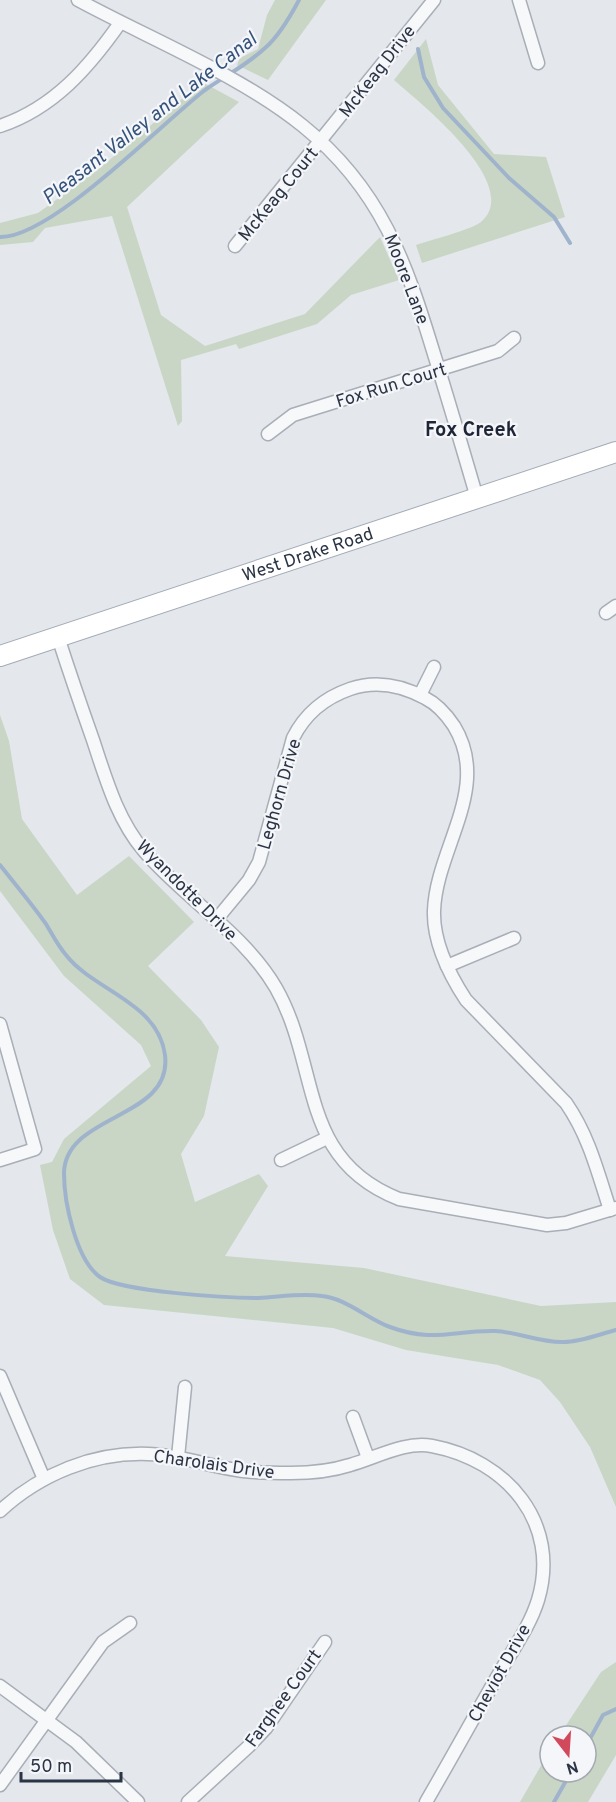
<svg xmlns="http://www.w3.org/2000/svg" width="616" height="1802" viewBox="0 0 616 1802" font-family="Overpass,sans-serif">
	<style>
		.green { fill: #c9d6c5 }
		.lines { fill: none; stroke-linecap: round; stroke-linejoin: round }
		.stream { stroke: #9fb4cc; stroke-width: 4 }
		.street-casing { stroke: #a9aeb7; stroke-width: 15 }
		.primary-casing { stroke: #a3abb8; stroke-width: 22 }
		.street { stroke: #f7f8fa; stroke-width: 12 }
		.primary { stroke: #fff; stroke-width: 20 }
		.labels { text-anchor: middle; stroke-width: 4.5; stroke-linejoin: round; paint-order: stroke }
		.street-label { font-size: 18px; fill: #2b3445; stroke: #f4f6f9 }
		.water-label { font-size: 20px; font-style: italic; fill: #34527a; stroke: #f4f6f9 }
		.neighbourhood-label { font-size: 20px; font-weight: bold; fill: #1d2536; stroke: #f4f6f9 }
	</style>
	<rect width="100%" height="100%" fill="#e4e7ec"/>
	<!-- green -->
	<g class="green">
		<polygon points="275,0 326,0 268,80 237,65 240,58 258,49 267,15"/>
		<path d="M 426,39 L 438,85 L 494,154 L 546,157 L 565,217 L 422,263 L 416,245 C 430,240 471,230 481,222 C 524,185 420,103 394,80 Z"/>
		<polygon points="202,82 239,102 127,207 161,315 205,346 305,314 380,237 399,280 351,295 317,324 239,349 236,344 181,360 182,421 178,426 112,216 45,228 33,242 0,245 0,223 38,213 100,168"/>
		<polygon points="0,715 9,741 22,819 77,895 129,856 194,922 148,966 201,1020 219,1047 204,1116 181,1154 195,1202 259,1174 268,1186 225,1256 364,1268 541,1306 616,1302 616,1507 590,1447 560,1402 540,1380 498,1365 406,1350 333,1328 104,1305 70,1279 53,1230 40,1165 52,1162 64,1139 151,1066 141,1045 64,976 0,891"/>
		<polygon points="616,1662 616,1755 588,1802 520,1802 550,1750 550,1772 586,1772 586,1736 559,1736 601,1672"/>
	</g>
	<g class="lines">
		<!-- stream -->
		<g class="stream">
			<polyline points="418,49 424,77 443,108 509,178 554,217 570,243"/>
			<path d="M 0,237 C 51,238 162,123 205,90 C 225,76 247,65 265,48 C 279,36 290,17 299,0"/>
			<path d="M 0,865 C 15,884 32,904 46,924 C 52,934 58,946 66,955 C 94,991 158,1002 165,1055 C 173,1120 65,1113 64,1173 C 64,1202 76,1260 100,1277 C 122,1292 229,1298 258,1298 C 280,1297 300,1293 322,1296 C 345,1298 368,1319 390,1327 C 433,1343 454,1330 495,1331 C 518,1332 541,1343 564,1342 C 581,1342 600,1334 616,1330"/>
			<polyline points="586,1746 603,1715 616,1709"/>
			<polyline points="554,1802 571,1772"/>
		</g>
		<!-- street casing -->
		<g class="street-casing">
			<g id="street">
				<path d="M 78,0 C 150,39 240,75 303,126 C 381,189 406,262 434,354 C 449,402 463,450 477,498"/>
				<polyline points="519,0 538,63"/>
				<path d="M 0,126 C 54,108 89,67 120,23"/>
				<polyline points="235,246 434,0"/>
				<polyline points="268,434 293,415 498,351 514,338"/>
				<polyline points="606,613 616,606"/>
				<path d="M 58,637 C 69,671 81,706 93,740 C 106,779 117,819 144,851 C 185,899 244,933 276,988 C 321,1067 297,1159 399,1199 L 547,1225 L 566,1223 L 616,1208"/>
				<polyline points="420,695 434,667"/>
				<path d="M 216,920 L 249,880 L 259,862 L 293,738 C 305,714 324,698 350,689 C 376,680 401,685 425,698 C 437,704 446,714 454,726 C 492,788 436,848 434,911 C 433,943 449,974 466,1000 L 566,1103 C 589,1136 598,1173 610,1210"/>
				<polyline points="447,966 514,938"/>
				<polyline points="0,1024 35,1149 0,1160"/>
				<polyline points="281,1160 327,1138"/>
				<polyline points="0,1376 44,1479"/>
				<polyline points="353,1417 368,1458"/>
				<polyline points="178,1457 185,1387"/>
				<path d="M 0,1511 C 40,1474 94,1452 148,1454 C 179,1455 208,1466 237,1470 C 255,1473 273,1473 291,1473 C 310,1473 331,1471 350,1465 C 376,1458 404,1441 432,1446 C 507,1460 561,1523 538,1600 C 530,1626 513,1649 500,1672 C 475,1715 451,1759 426,1802"/>
				<polyline points="0,1686 76,1742 138,1802"/>
				<polyline points="0,1785 103,1642 130,1623"/>
				<polyline points="188,1802 249,1746 266,1728 325,1642"/>
			</g>
		</g>
		<!-- primary casing -->
		<g class="primary-casing">
			<g id="primary">
				<path id="s1" d="M 0,656 L 616,452"/>
			</g>
		</g>
		<!-- street -->
		<use href="#street" class="street"/>
		<!-- primary -->
		<use href="#primary" class="primary"/>
	</g>
	<g class="labels">
		<!-- street labels -->
		<g class="street-label">
			<text transform="translate(377 71) rotate(-52)" y="6">McKeag Drive</text>
			<text transform="translate(278 194) rotate(-51)" y="6">McKeag Court</text>
			<text transform="translate(407 279) rotate(69)" y="6">Moore Lane</text>
			<text transform="translate(391 385) rotate(-17)" y="6">Fox Run Court</text>
			<text dy="6" stroke="none"><textPath href="#s1" startOffset="324">West Drake Road</textPath></text>
			<text transform="translate(279 794) rotate(-74)" y="6">Leghorn Drive</text>
			<text transform="translate(187 890) rotate(45)" y="6">Wyandotte Drive</text>
			<text transform="translate(214 1464) rotate(8)" y="6">Charolais Drive</text>
			<text transform="translate(499 1673) rotate(-61)" y="6">Cheviot Drive</text>
			<text transform="translate(283 1698) rotate(-54)" y="6">Farghee Court</text>
		</g>
		<!-- water labels -->
		<g class="water-label">
			<text transform="translate(149 118) rotate(-38)" y="7">Pleasant Valley and Lake Canal</text>
		</g>
		<!-- neighbourhood labels -->
		<g class="neighbourhood-label">
			<text x="471" y="436">Fox Creek</text>
		</g>
	</g>
	<!-- north arrow -->
	<g transform="translate(568 1754) rotate(163)"><circle r="28" fill="#f4f6f9" stroke="#a4a8b1" stroke-width="1.5"/>
	<path d="M0-4.5L10 22L0 15L-10 22Z" fill="#d1495b"/>
	<text y="-9" font-size="16" font-weight="bold" text-anchor="middle" fill="#2b3445">N</text>
	</g>
	<!-- scale -->
	<path d="M21 1772v9h100v-9" fill="none" stroke="#2b3445" stroke-width="3"/>
	<text x="30" y="1772" font-size="18" fill="#2b3445" stroke="#f4f6f9" stroke-width="4.5" paint-order="stroke">50 m</text>
</svg>
